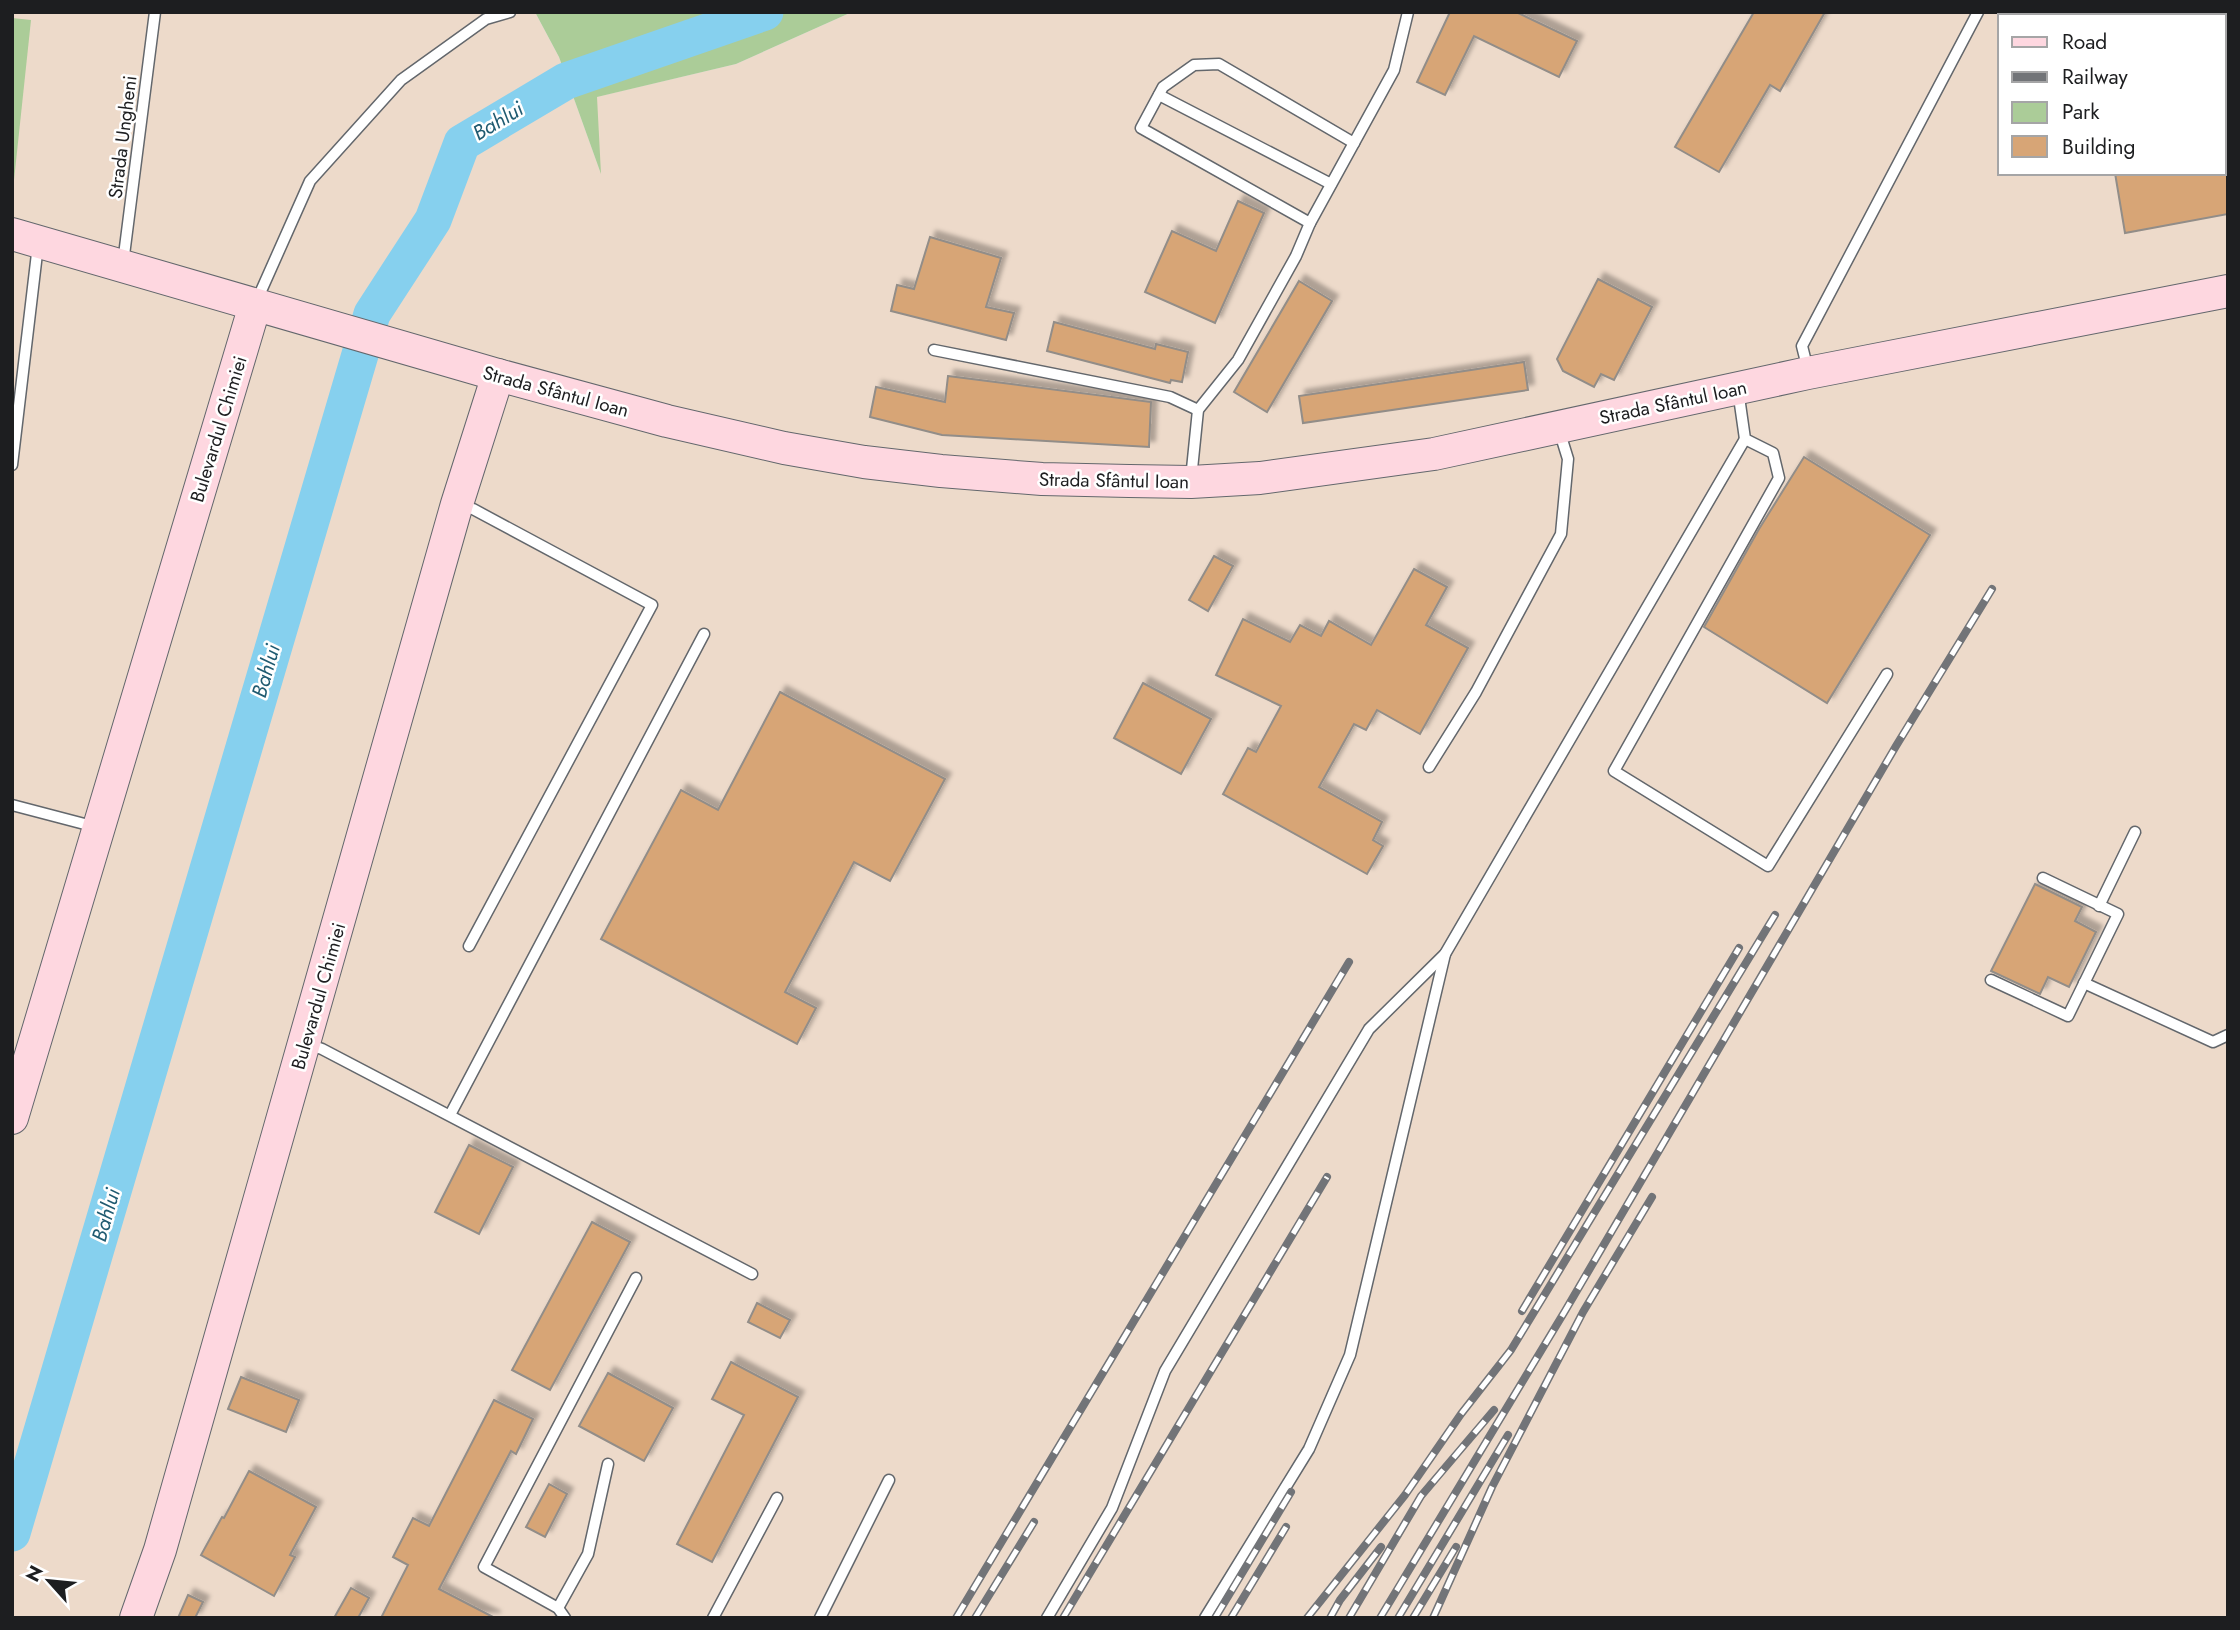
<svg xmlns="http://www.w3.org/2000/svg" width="2240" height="1630" viewBox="0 0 2240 1630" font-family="Jost,sans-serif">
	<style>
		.industrial { fill: #eddaca; fill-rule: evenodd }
		.green { fill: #abcc98 }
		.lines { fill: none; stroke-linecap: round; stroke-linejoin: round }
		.river { stroke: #86d0ee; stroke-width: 37 }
		.building { fill: #d7a576; stroke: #928d88; stroke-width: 2; filter: url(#shadow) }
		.lane-casing { stroke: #63676c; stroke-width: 13 }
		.secondary-casing { stroke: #63676c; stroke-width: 34 }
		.lane { stroke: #fff; stroke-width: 10 }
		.secondary { stroke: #fed7e0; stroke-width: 32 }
		.rail-casing { stroke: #727478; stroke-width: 8 }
		.rail { stroke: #fff; stroke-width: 5; stroke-dasharray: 16; stroke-linecap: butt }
		.labels { text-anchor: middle; stroke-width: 5; stroke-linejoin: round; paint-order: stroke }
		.street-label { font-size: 19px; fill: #1d1e20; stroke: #fff }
		.water-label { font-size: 21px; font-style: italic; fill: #205b71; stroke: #fff }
	</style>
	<defs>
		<filter id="shadow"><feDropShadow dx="6" dy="-6" stdDeviation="2" flood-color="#0004"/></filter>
	</defs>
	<rect width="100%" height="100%" fill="#e3e8ee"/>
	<!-- industrial -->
	<path class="industrial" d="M 12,12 L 535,12 L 559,57 L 600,171 L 596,97 L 736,64 L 852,12 L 2228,12 L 2228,1618 L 12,1618 ZM 2000,16 L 2224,16 L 2224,173 L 2000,173 Z"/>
	<!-- green -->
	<g class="green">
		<polygon points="535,12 852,12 736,64 597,97 601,174 559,57"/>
		<polygon points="12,18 31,20 12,199"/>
	</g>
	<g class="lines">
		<!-- river -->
		<polyline class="river" points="12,1533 372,314 433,220 462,143 566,81 765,12"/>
	</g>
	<!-- building -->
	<g class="building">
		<polygon points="1450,12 1516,12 1577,41 1559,77 1474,36 1445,95 1417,82"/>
		<polygon points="1754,12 1825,12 1780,91 1770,85 1719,172 1675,147"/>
		<polygon points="2115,173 2228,173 2228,214 2125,233"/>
		<polygon points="1238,201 1264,213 1215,323 1145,292 1172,231 1216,251"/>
		<polygon points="930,237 1001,258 986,307 1014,313 1006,340 891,311 897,285 914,289"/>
		<polygon points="1598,279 1652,307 1614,380 1601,374 1594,387 1563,371 1557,359"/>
		<polygon points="1299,281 1332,301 1267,412 1234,392"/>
		<polygon points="1054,322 1155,349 1156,344 1188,352 1182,382 1171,380 1170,383 1047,351"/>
		<polygon points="1524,362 1528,390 1303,423 1299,396"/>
		<polygon points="948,376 1151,402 1149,447 942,435 870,417 876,387 945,402"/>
		<polygon points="1804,457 1930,535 1827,703 1704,627 1759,529"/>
		<polygon points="1214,556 1233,566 1208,611 1189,600"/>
		<polygon points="1414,569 1447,587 1426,625 1468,648 1420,734 1377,710 1366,730 1354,724 1319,787 1382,822 1373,840 1383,846 1367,874 1223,794 1248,748 1256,752 1281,706 1216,675 1243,619 1290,642 1300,625 1321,636 1329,621 1371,645"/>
		<polygon points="1143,683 1211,719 1181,774 1114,738"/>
		<polygon points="780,692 945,779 890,881 854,862 785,992 816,1008 797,1044 601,939 681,790 718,810"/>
		<polygon points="2035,884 2082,907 2075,921 2096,932 2069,987 2048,977 2040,994 1991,971"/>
		<polygon points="469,1145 513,1167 479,1234 435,1212"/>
		<polygon points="592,1222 630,1242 550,1390 512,1370"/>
		<polygon points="757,1303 790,1320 780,1338 748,1322"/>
		<polygon points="731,1362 798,1397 712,1562 677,1544 744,1415 712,1399"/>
		<polygon points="608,1373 673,1408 644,1461 579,1426"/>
		<polygon points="241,1377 299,1400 286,1432 228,1409"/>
		<polygon points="494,1400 533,1419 516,1454 511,1451 439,1589 495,1618 381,1618 408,1565 393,1557 413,1518 429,1526"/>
		<polygon points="249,1471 316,1507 290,1555 295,1557 274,1596 201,1555 222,1517 224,1518"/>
		<polygon points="549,1484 567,1494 545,1537 526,1527"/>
		<polygon points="351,1588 369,1598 358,1618 334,1618"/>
		<polygon points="188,1595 203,1602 195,1618 178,1618"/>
	</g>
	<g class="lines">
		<!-- lane casing -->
		<g class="lane-casing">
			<g id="lane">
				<polyline points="1159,95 1331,184"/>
				<polyline points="1310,223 1141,128 1163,87 1194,65 1219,64 1354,143"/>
				<polyline points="123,263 155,12"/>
				<polyline points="257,300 310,181 401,80 486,19 510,12"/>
				<polyline points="934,350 1170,397 1198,410"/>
				<polyline points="1808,370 1802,346 1978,12"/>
				<polyline points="1738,390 1745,439 1773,453 1779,478 1614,771 1768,866 1887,674"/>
				<polyline points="12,465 38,245"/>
				<polyline points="1191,479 1198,410 1238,360 1296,256 1310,223 1394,70 1408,12"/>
				<polyline points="460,505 473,509 652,605 469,946"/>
				<polyline points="1429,767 1476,692 1561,534 1568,459 1559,430"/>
				<polyline points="12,805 96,827"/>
				<polyline points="2099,906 2135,832"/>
				<polyline points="1991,980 2068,1016 2118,914 2043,878"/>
				<polyline points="2084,983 2213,1042 2228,1035"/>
				<polyline points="307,1044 322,1049 752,1274"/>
				<polyline points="450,1115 704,634"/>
				<polyline points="558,1608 588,1554 608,1464"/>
				<polyline points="565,1618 558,1608 484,1567 636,1278"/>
				<polyline points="713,1618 777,1498"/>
				<polyline points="820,1618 889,1480"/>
				<polyline points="1047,1618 1112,1508 1165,1371 1369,1029 1445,954 1745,439"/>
				<polyline points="1205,1618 1309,1449 1350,1355 1445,954"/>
			</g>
		</g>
		<!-- secondary casing -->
		<g class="secondary-casing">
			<g id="secondary">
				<polyline points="12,234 498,375 667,421 784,448 864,462 941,471 1042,479 1129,481 1191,482 1260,478 1434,454 1808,373 2228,291"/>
				<polyline points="12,1118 255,305"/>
				<polyline points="136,1618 160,1550 457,504 498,375"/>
			</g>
		</g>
		<!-- lane -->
		<use href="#lane" class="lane"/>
		<!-- secondary -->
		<use href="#secondary" class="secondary"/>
		<!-- rail casing -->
		<g class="rail-casing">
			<g id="rail">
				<polyline points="1522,1311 1739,948"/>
				<polyline points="956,1618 1349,962"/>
				<polyline points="975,1618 1034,1522"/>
				<polyline points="1063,1618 1327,1177"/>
				<polyline points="1215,1618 1291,1492"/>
				<polyline points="1231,1618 1286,1527"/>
				<polyline points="1307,1618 1405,1495 1461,1414 1511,1350 1775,915"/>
				<polyline points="1330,1618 1340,1600 1381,1547"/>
				<polyline points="1349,1618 1421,1496 1494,1410"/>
				<polyline points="1380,1618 1565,1311 1896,746 1992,589"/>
				<polyline points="1398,1618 1508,1435"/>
				<polyline points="1413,1618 1456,1547"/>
				<polyline points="1433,1618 1492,1487 1583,1312 1652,1197"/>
			</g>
		</g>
		<!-- rail -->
		<use href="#rail" class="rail"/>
	</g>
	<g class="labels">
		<!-- street labels -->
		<g class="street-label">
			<text transform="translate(122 137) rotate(-83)" y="7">Strada Ungheni</text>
			<text transform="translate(556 391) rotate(15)" y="7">Strada Sfântul Ioan</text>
			<text transform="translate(1673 402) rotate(-12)" y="7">Strada Sfântul Ioan</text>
			<text transform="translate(218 429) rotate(-73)" y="7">Bulevardul Chimiei</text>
			<text transform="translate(1114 480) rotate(1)" y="7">Strada Sfântul Ioan</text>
			<text transform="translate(318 996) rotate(-74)" y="7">Bulevardul Chimiei</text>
		</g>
		<!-- water labels -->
		<g class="water-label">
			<text transform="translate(498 121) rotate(-31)" y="7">Bahlui</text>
			<text transform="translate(266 671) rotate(-74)" y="7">Bahlui</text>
			<text transform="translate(106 1215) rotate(-74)" y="7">Bahlui</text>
		</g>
	</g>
	<!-- border -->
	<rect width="2240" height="1630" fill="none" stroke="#1d1e20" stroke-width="28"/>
	<!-- legend -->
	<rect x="1998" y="14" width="228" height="161" fill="#ffffff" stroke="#a5a5a6" stroke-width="2"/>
	<rect x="2012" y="37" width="35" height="10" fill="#fed7e0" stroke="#a5a5a6" stroke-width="2"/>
	<text x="2062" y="49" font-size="21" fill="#1d1e20">Road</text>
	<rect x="2012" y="72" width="35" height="10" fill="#727478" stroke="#a5a5a6" stroke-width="2"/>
	<text x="2062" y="84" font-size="21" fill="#1d1e20">Railway</text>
	<rect x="2012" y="102" width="35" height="21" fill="#abcc98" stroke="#a5a5a6" stroke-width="2"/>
	<text x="2062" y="119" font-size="21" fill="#1d1e20">Park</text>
	<rect x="2012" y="136" width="35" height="21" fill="#d7a576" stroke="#a5a5a6" stroke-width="2"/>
	<text x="2062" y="154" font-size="21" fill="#1d1e20">Building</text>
	<!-- north arrow -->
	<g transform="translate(49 1581) rotate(297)" stroke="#ffffff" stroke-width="5" paint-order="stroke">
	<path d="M0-5L12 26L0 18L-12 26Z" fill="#1d1e20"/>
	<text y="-10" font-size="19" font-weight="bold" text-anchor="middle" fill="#1d1e20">N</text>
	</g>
</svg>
